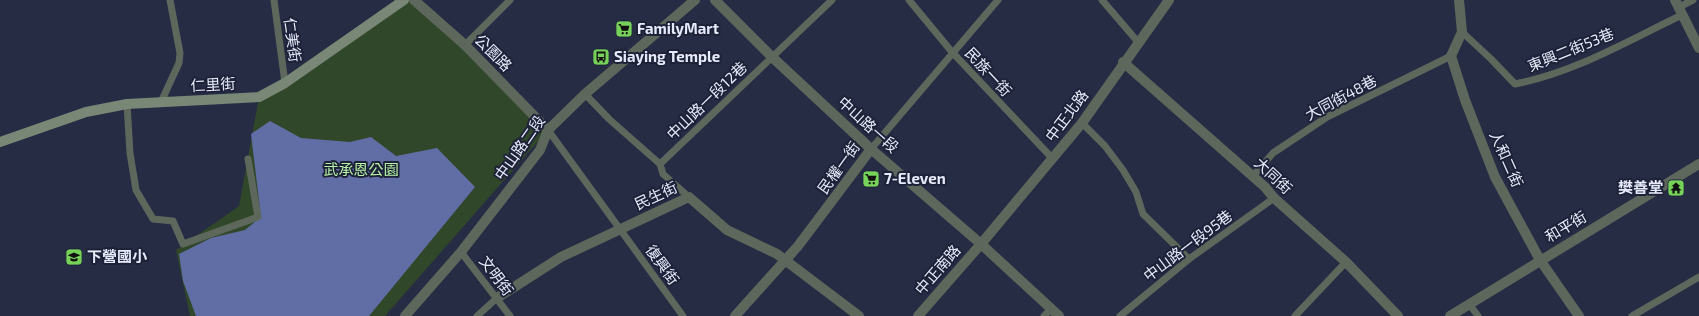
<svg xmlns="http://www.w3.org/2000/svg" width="1699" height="316" viewBox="0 0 1699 316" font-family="'Exo 2','Noto Sans TC',sans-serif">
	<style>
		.green { fill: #31472a }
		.water { fill: #616ea6 }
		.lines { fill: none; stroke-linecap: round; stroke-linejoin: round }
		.lane { stroke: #5e675c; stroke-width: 7 }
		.street { stroke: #5e675c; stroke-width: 10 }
		.secondary { stroke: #798776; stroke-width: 10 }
		.labels { text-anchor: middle; stroke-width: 4; stroke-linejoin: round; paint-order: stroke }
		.poi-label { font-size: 15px; font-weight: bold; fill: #e6eafa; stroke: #1d2239; text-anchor: start }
		.street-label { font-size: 15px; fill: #e6eafa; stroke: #1d2239 }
		.park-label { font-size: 15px; fill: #b8f3a6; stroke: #1d2239 }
	</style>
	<rect width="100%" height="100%" fill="#262c43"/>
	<!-- green -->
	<polygon class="green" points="404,0 414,0 548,130 385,316 190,316 176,250 239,206 259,97"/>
	<!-- water -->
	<polygon class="water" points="270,121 301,138 350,142 371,137 396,156 437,148 475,187 369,316 196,316 183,281 179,254 211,238 245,230 261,217 251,134"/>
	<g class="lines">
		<!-- lane -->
		<g class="lane">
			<polyline points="274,0 285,83"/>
			<polyline points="909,0 952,52 1053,159"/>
			<polyline points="1102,0 1138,42"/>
			<polyline points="1679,7 1693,0"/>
			<path d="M 1462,32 L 1491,59 L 1515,84 C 1574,73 1629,40 1682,15"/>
			<polyline points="465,45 510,0"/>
			<polyline points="585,94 609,119 660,164 663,174 689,197"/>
			<polyline points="161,102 179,63 180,53 170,0"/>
			<polyline points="127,104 130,153 136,190 153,219 173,221 183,244 258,217 248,159"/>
			<polyline points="1082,123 1105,146 1123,170 1136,192 1143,214 1189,259"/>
			<polyline points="548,130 683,316"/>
			<polyline points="871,149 998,0"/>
			<polyline points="660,164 832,0"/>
			<polyline points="1252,177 1273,153 1327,117 1451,56"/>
			<polyline points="461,252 510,316"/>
			<polyline points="1470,305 1478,316"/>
			<polyline points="477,316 497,298"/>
			<polyline points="1044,316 1051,309"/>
			<polyline points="1120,316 1189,259 1274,198"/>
			<polyline points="1295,316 1346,262"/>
			<polyline points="1632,316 1699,277"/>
		</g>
		<!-- street -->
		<g class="street">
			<polyline points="414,0 465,45 548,130"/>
			<polyline points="715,0 772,57 871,149 981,244 1059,316"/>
			<polyline points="1459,0 1462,32 1451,56 1465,100 1495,177 1540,260 1579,316"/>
			<polyline points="1675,0 1699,48"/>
			<polyline points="1123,62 1265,187 1274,198 1346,262 1398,316"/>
			<polyline points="497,298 561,257 689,197 727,230 777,254 859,316"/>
			<polyline points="405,316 461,252 540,150 548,130 585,94 695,0"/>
			<polyline points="735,316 798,246 871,149"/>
			<polyline points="918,316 981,244 1082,123 1169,0"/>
			<polyline points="1450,316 1699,164"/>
		</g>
		<!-- secondary -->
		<polyline class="secondary" points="0,142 86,112 127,104 259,97 285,83 404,0"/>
	</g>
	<!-- icons -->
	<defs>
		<g id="supermarket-square" transform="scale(0.9)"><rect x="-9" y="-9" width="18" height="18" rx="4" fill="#77d259" stroke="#1d2239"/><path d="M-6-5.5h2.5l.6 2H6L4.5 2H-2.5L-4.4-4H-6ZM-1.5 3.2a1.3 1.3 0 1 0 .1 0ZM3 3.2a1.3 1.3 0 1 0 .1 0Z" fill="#111"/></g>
		<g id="bus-square" transform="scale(0.9)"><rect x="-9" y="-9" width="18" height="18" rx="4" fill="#77d259" stroke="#1d2239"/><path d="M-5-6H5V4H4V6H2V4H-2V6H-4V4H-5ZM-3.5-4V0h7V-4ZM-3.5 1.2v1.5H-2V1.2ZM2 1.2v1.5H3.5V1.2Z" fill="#111"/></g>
		<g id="temple-square" transform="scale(0.9)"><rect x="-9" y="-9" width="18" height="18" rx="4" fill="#77d259" stroke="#1d2239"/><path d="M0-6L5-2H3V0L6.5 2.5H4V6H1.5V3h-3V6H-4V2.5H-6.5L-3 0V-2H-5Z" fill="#111"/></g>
		<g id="school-square" transform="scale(0.9)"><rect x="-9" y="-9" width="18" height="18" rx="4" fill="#77d259" stroke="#1d2239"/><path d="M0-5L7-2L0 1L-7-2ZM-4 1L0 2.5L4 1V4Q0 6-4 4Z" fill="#111"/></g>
	</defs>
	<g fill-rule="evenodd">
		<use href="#supermarket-square" x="624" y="29"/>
		<use href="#bus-square" x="601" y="57"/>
		<use href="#supermarket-square" x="871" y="179"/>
		<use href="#temple-square" x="1676" y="188"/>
		<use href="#school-square" x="74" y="257"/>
	</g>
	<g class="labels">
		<!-- poi labels -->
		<g class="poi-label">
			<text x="637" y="34">FamilyMart</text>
			<text x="614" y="62">Siaying Temple</text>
			<text x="884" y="184">7-Eleven</text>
			<text x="1663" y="193" text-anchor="end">樊善堂</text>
			<text x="87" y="262">下營國小</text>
		</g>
		<!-- street labels -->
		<g class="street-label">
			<text transform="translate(292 40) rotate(82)" y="5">仁美街</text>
			<text transform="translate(1571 50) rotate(-22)" y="5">東興二街53巷</text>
			<text transform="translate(493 53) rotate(45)" y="5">公園路</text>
			<text transform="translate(988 72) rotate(47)" y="5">民族一街</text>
			<text transform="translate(213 85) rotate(-3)" y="5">仁里街</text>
			<text transform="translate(1341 98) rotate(-28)" y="5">大同街48巷</text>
			<text transform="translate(707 101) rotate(-44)" y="5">中山路一段12巷</text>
			<text transform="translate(1067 116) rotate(-53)" y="5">中正北路</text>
			<text transform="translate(868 125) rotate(42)" y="5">中山路一段</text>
			<text transform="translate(520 148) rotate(-55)" y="5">中山路二段</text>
			<text transform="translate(1506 159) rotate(66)" y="5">人和二街</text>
			<text transform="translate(839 168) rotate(-54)" y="5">民權一街</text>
			<text transform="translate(1273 176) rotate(43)" y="5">大同街</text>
			<text transform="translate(656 196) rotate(-25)" y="5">民生街</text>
			<text transform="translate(1566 227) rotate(-31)" y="5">和平街</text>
			<text transform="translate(1188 246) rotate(-37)" y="5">中山路一段95巷</text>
			<text transform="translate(662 265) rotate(54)" y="5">復興街</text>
			<text transform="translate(938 270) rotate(-49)" y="5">中正南路</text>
			<text transform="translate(496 276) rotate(53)" y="5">文明街</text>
		</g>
		<!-- park labels -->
		<g class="park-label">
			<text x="361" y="175">武承恩公園</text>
		</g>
	</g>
</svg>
